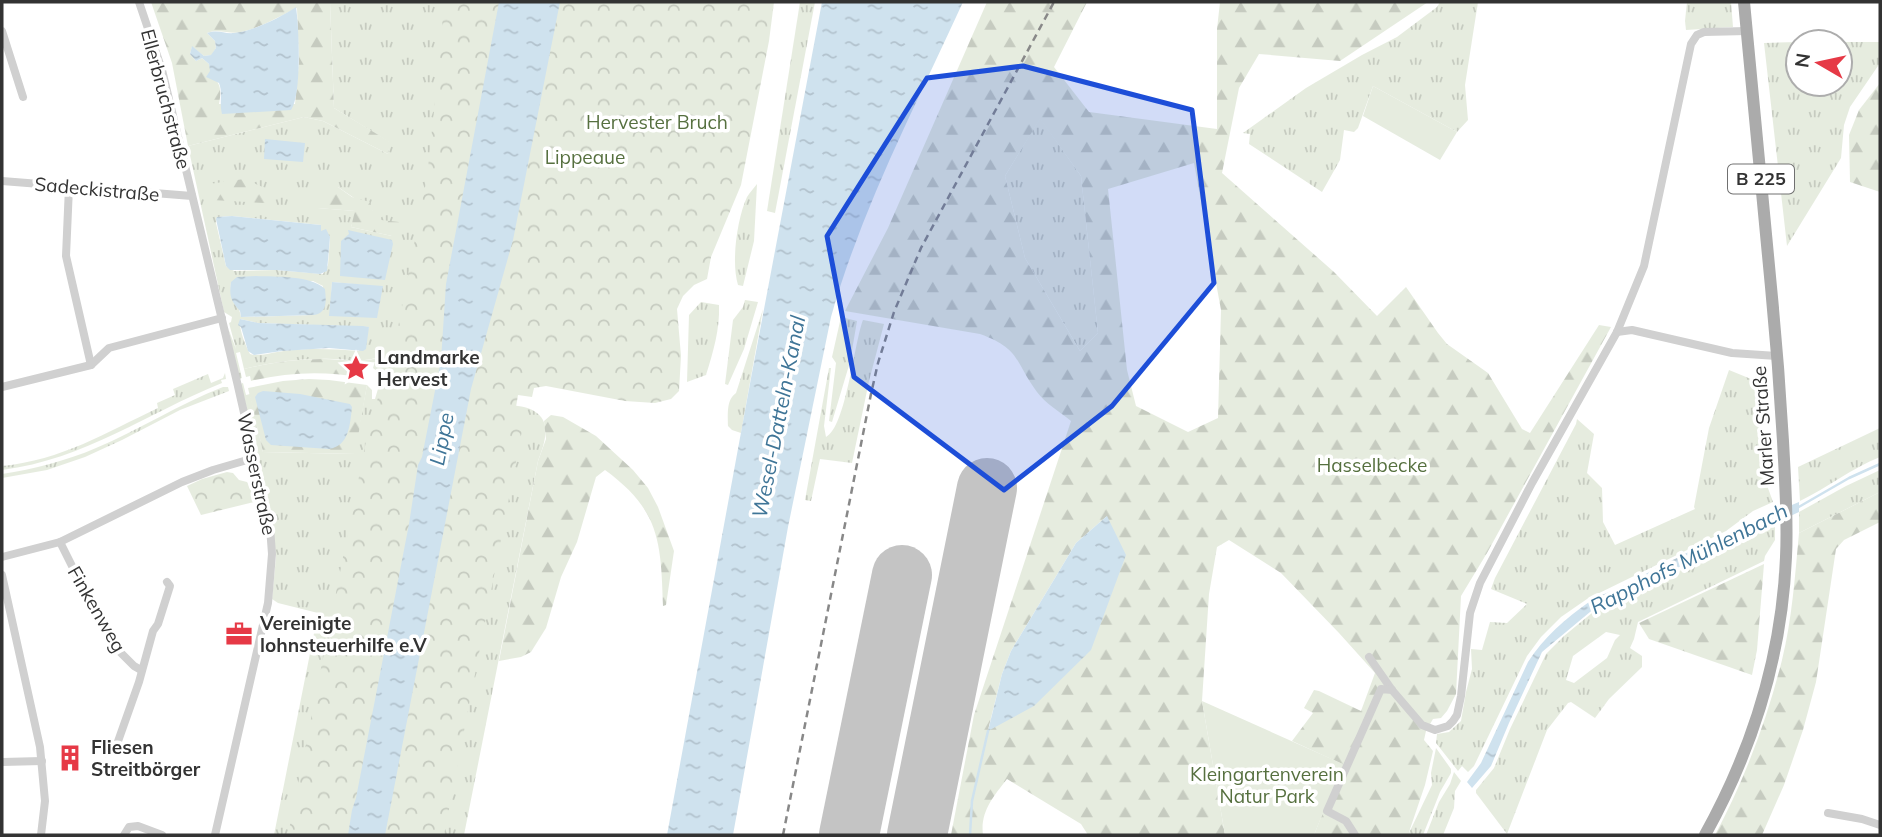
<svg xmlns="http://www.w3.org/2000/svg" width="1882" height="837" viewBox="0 0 1882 837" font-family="Mulish,sans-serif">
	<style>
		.grass { fill: url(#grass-tufts); fill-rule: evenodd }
		.forest { fill: url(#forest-firs); fill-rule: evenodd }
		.park { fill: url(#park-crowns) }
		.garden { fill: #e6ecdf }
		.water { fill: url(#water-ripples) }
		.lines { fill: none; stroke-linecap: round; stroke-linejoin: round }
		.stream { stroke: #cfe2ee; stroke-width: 2.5 }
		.runway { stroke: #c4c4c4; stroke-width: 60 }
		.minor { stroke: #d0d0d0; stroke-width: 8 }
		.primary { stroke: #ababab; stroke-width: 12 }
		.rail { stroke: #888; stroke-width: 2.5; stroke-dasharray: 7 5; stroke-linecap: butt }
		.marked { fill: #1d4ed8; fill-opacity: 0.2; stroke: #1d4ed8; stroke-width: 5; stroke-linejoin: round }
		.labels { text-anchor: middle; stroke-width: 7; stroke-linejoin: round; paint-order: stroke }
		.shield { fill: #fff; stroke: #707070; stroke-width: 2 }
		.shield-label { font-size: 18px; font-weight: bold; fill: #333 }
		.street-label { font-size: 19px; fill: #333; stroke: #fff }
		.park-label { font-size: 19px; fill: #56703f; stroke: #fff }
		.poi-label { font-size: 19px; font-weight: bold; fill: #333; stroke: #fff; text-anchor: start }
		.water-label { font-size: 21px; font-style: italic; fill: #3f7597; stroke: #fff }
	</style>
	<defs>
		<pattern id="grass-tufts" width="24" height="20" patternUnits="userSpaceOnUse" patternTransform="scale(1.75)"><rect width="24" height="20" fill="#e6ecdf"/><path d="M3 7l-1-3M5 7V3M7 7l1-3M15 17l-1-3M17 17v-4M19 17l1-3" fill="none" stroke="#c6cbc0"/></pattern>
		<pattern id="forest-firs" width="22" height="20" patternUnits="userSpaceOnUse" patternTransform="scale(1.75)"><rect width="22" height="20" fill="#e6ecdf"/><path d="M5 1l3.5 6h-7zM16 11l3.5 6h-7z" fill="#c6cbc0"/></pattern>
		<pattern id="park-crowns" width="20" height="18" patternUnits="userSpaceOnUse" patternTransform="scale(1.75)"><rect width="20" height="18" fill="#e6ecdf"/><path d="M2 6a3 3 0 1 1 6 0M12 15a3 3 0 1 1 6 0" fill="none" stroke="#c6cbc0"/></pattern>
		<pattern id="water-ripples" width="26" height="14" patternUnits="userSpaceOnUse" patternTransform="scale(1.75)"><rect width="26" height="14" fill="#cfe2ee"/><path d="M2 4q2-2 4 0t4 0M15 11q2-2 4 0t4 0" fill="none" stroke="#b2c2cd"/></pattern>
	</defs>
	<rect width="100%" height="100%" fill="#fff"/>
	<!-- grass -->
	<g class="grass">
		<path d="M 330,2 L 499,2 L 393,372 L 378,372 L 373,368 L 376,358 C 359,363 339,358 321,359 C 294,359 270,363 244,369 L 240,352 L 236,353 L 242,378 L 239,379 L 228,328 L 236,349 L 229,323 L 231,322 L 232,317 L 224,312 L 188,146 L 304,117 L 323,121 L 388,154 L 389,142 L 334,108 ZM 338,187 L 373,211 L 392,236 L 351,227 L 356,211 L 318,208 ZM 232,216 L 321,225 L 321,231 L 330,237 L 328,265 L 323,274 L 276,270 L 234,271 L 226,266 L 216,223 L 217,217 ZM 313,281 L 323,286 L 314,315 L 241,317 C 239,302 229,301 231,282 ZM 332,282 L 383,287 L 330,315 ZM 240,319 L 258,323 L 369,327 L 359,351 C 334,349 309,348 284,351 C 273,352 260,357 250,354 C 245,344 239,330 240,319 Z"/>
		<polygon points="800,2 815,2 775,213 767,211"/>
		<polygon points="1440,2 1478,2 1465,85 1468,120 1457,132 1373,86 1358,128 1354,132 1344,130 1340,160 1322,192 1249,144 1250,134 1243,133 1306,88 1362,55 1397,37 1437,7"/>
		<polygon points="1687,2 1731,2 1733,27 1686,30 1685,21"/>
		<polygon points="1798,42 1798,84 1840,84 1840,42 1880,42 1880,63 1850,107 1844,125 1841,158 1787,246 1764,43"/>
		<polygon points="1040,118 1081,176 1098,333 1080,351 1025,258 1005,176"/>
		<path d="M 757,184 L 754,241 L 743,286 L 738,285 C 731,262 737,219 747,197 C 750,192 754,188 757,184 Z"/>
		<polygon points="745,300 758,302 744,349 728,385 725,384 733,320 743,307"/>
		<path d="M 701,302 L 719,305 C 720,330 713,352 706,375 L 687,382 L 689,315 Z"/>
		<path d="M 763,309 L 741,433 L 732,430 L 728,426 C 728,415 726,400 736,393 Z"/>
		<polygon points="841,317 857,321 850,362 832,422 829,421 836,363 832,357"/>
		<path d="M 863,320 L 884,324 L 869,381 L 852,463 L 820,459 L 811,501 L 805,500 L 829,368 L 831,368 L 824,426 L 826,437 C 846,427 854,343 863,320 Z"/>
		<polygon points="1729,370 1751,379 1756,386 1761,401 1764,477 1773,502 1753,511 1726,531 1587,599 1561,617 1541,637 1527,656 1474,766 1468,772 1462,766 1458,771 1436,743 1437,734 1449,732 1461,721 1466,692 1472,669 1471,649 1482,650 1490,622 1507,623 1527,604 1491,589 1495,578 1576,424 1577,419 1594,434 1587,473 1602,488 1603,522 1615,545 1695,509 1694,507 1709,428"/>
		<path d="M 225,373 L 226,379 L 221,380 L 222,383 C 145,414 86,459 2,470 L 2,466 C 62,460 105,433 158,408 L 157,403 L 175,395 L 173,389 L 208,374 L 211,383 L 223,378 Z"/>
		<polygon points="382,380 397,383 348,835 274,835 318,613 278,603 272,599 276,557 271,517 244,397 240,384 243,383 246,395 250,394 263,452 354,454 367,385 372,390 372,399 375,399 380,382"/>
		<path d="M 223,387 L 228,387 L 229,391 L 180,410 L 122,440 L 85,457 L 47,470 L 2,478 L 2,474 C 34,469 66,461 96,448 C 139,430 179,404 223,387 Z"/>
		<path d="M 507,404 C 515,406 527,406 534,411 C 553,422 544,445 538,461 L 464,835 L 385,835 Z"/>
		<path d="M 1880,428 L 1880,457 C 1852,468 1827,488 1800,501 L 1798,467 Z"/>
		<polygon points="1880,470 1880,492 1799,533 1799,512 1846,486"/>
		<path d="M 1775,523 L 1775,540 L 1765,556 L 1764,561 L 1638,622 L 1634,639 L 1630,648 L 1642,656 L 1642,667 L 1609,699 L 1595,718 L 1571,702 L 1568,703 L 1547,730 L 1507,834 L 1476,793 L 1476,790 L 1494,768 L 1510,729 L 1546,654 L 1564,636 L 1598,608 L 1730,548 ZM 1606,632 L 1620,635 L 1615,640 L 1607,658 L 1574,683 L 1566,680 L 1573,656 Z"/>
		<polygon points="1436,748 1451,769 1451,773 1440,792 1423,835 1408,835 1432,785 1431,773"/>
		<polygon points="1454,772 1461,781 1455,791 1454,808 1443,835 1426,835 1439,802 1450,784"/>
	</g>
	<!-- forest -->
	<g class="forest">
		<path d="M 151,2 L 330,2 L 334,108 L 390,142 L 388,154 L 323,121 L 304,117 L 188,146 L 172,63 ZM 297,8 L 299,62 L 295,104 L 219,104 C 224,78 213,84 209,64 L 202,58 L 196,61 L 190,54 L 192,47 L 204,56 L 212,55 L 216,48 L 215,41 L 207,33 C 220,28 232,36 245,31 C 264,26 280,16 297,8 Z"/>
		<path d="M 987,2 L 1087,2 L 1054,67 L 1089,112 L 1217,129 L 1217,29 L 1220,2 L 1428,2 L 1340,61 L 1259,54 L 1239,88 L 1222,173 L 1334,272 L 1377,316 L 1406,287 L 1438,333 L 1447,344 L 1488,373 L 1522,429 L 1530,433 L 1599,325 L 1611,327 L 1487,553 L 1461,596 L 1456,694 L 1447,711 L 1441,718 L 1433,719 L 1426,731 L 1424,740 L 1433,751 L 1425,785 L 1408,835 L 1314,835 L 1342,764 L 1292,741 L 1313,713 L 1304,708 L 1314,690 L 1319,691 L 1361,711 L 1375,673 L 1339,633 L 1281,573 L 1229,540 L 1217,547 L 1209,594 L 1202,701 L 1225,835 L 1088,835 L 1081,824 L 1007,779 C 993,797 980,812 983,835 L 951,835 L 974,715 L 1071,421 C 1060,412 1045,403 1037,392 C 1014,361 1021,349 980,334 L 845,311 L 888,228 ZM 1040,119 L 1081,176 L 1098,333 L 1080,351 L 1025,258 L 1005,176 ZM 1194,163 L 1221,310 L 1218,418 L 1188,432 L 1136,406 L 1127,370 L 1108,189 ZM 1107,516 L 988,730 L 1002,674 L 1011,651 L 1076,543 Z"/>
		<polygon points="1880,83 1880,192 1850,182 1849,135 1859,110"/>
		<polygon points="244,179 272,191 265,203 212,200 209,184"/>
		<polygon points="338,187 352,197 370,202 373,211 382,210 381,220 399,222 392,236 351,227 355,211 317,208 313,198 319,189"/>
		<path d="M 377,358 L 375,362 L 362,368 L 360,377 C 323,371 288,372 251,381 L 250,376 L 246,377 L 244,369 C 270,363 295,359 322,359 C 340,359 359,363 377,358 Z"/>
		<polygon points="309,379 329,380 367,385 355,454 263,452 248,388 283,381"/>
		<path d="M 551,415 L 563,417 L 596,436 L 633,470 L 648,488 L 658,507 L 674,551 L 666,605 L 663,606 C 661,542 660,510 605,470 L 596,477 L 577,542 L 561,577 L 546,628 L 531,652 L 521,657 L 499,661 L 538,461 L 546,439 L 544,421 Z"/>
		<path d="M 1880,492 L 1880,522 L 1844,540 L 1836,549 L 1816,682 L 1803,730 L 1784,785 L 1762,835 L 1715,835 C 1744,781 1767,720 1782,660 C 1792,619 1795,576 1799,533 Z"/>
		<polygon points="1764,564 1757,650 1752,675 1649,639 1639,623"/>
	</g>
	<!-- park -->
	<g class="park">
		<polygon points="443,2 774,2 769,41 741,185 711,257 707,279 694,285 683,296 677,309 681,356 679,391 671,399 655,403 625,401 546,386 534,388 532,397 518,395 516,407 524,409 525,415 444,835 288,835 371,416 391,364 427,177 442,36"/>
		<polygon points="227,472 233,473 239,480 247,482 251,490 254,502 201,515 187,486 202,479"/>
	</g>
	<!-- garden -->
	<g class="garden">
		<polygon points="1373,86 1457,132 1440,160 1363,116"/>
		<polygon points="1202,701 1343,764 1314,835 1225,835"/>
	</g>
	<!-- water -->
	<g class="water">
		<polygon points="499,2 560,2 513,240 471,389 385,835 348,835 352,810 356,798 409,524 418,465 422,457 441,360 446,284"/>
		<path d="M 822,2 L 963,2 C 916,105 862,207 831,317 L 788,527 L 733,835 L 667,835 L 751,378 Z"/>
		<path d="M 296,7 C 299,27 302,95 291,110 L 222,114 C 219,102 223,93 219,83 L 206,77 L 210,71 L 209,64 L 202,58 L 196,61 L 190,54 L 192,46 L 204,56 L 211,55 L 216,48 L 215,41 L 207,33 C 219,29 223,34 234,33 C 252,32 281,17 296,7 Z"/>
		<polygon points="265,139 305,143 303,162 264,159"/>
		<polygon points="232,216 321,225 321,231 326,229 330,237 327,271 320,274 276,270 230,270 226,266 216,219 217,217"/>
		<polygon points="348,230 392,240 393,244 385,280 340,276 341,241 349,234"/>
		<path d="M 256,276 C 276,277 311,275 325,289 C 326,300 328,313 314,315 L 241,317 L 240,311 C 231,301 229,296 231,282 L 237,277 Z"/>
		<polygon points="332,282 383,286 377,318 329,316"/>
		<polygon points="240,319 258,323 363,326 369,327 366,349 363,351 329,348 282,351 254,355 248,351 241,327 238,325"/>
		<path d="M 263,391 L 300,394 L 350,404 L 352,407 C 350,425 349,446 329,449 L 271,445 L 266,440 L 255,397 L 258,393 Z"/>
		<path d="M 1799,502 L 1799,512 L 1642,584 L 1628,593 L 1602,602 L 1542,652 L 1509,723 L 1491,766 L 1472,788 L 1467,782 L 1481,763 L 1528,662 C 1543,638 1566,618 1589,602 C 1599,594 1613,592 1623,586 C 1680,555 1740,526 1799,502 Z"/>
		<polygon points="1107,516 1126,555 1091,650 1034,706 988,731 1002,674 1011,651 1076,543"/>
	</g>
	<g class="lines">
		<!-- stream -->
		<g class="stream">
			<polyline points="1797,508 1849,478 1880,464"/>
			<polyline points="970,835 972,801 988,731"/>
		</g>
		<!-- runway -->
		<g class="runway">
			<polyline points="849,835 902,575"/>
			<polyline points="917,835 987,488"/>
		</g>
		<!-- minor -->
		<g class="minor">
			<polyline points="139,2 162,70 237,382 270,527 272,554 268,603 215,835"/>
			<polyline points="2,31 23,97"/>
			<polyline points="2,181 192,196"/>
			<polyline points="69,187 66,256 91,365"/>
			<polyline points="1617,332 1632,330 1732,353 1777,356"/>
			<polyline points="2,387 91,365 109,348 222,318"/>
			<polyline points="60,542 93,608 117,649 134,666 141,670"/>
			<polyline points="2,557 60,542 182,482 213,470 254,458"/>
			<polyline points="2,575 40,747 45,801 41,835"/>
			<polyline points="1369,657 1392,690 1422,725 1435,730 1448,726 1453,721 1457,715 1461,696 1470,613 1480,583 1532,483 1617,332 1644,266 1691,44 1697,35 1704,32 1747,31"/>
			<polyline points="106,753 116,747 139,682 153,631 158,624 170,586 167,582"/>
			<polyline points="2,762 42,761"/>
			<polyline points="1828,813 1862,819 1880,825"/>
			<polyline points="124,835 129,827 138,826 162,835"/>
			<polyline points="1355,835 1346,821 1327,811 1381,689 1392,690"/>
		</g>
		<!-- primary -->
		<path class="primary" d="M 1705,835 C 1752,750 1782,655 1786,557 C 1788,519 1785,480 1783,441 C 1780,389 1776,338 1771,287 C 1762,192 1753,97 1744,2"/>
		<!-- rail -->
		<polyline class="rail" points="783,835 871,394 878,363 894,312 921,248 1054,2"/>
	</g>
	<!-- marked area -->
	<path class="marked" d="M 1023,66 L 1192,110 L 1214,283 L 1112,406 L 1004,490 L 854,377 L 827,236 L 927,78 Z"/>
	<!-- icons -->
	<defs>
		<g id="sight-bare" transform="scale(2.1)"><path d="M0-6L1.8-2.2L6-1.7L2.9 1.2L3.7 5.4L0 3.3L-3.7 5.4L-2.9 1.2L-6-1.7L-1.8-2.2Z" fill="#e63946" stroke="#fff" stroke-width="2.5" paint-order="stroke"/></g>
		<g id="office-bare" transform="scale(2.1)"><path d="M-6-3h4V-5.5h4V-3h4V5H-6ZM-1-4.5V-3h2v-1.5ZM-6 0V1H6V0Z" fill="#e63946" stroke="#fff" stroke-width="2.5" paint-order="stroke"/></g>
		<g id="building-bare" transform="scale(2.1)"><path d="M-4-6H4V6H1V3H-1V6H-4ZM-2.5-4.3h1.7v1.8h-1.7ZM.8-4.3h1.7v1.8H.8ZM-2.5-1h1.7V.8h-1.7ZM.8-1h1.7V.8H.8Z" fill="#e63946" stroke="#fff" stroke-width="2.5" paint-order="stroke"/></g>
	</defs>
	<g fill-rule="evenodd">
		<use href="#sight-bare" x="356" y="368"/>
		<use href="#office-bare" x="239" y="634"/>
		<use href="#building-bare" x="70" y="758"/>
	</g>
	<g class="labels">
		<!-- shield labels -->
		<rect class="shield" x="1728" y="164.5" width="66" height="29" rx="5"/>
		<g class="shield-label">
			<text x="1761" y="185">B 225</text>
		</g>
		<!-- street labels -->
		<g class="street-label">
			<text transform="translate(166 99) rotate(75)" y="7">Ellerbruchstraße</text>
			<text transform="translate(97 189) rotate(5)" y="7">Sadeckistraße</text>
			<text transform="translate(1763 426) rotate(-94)" y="7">Marler Straße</text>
			<text transform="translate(257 474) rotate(78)" y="7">Wasserstraße</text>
			<text transform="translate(97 609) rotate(60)" y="7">Finkenweg</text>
		</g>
		<!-- park labels -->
		<g class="park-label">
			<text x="657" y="129">Hervester Bruch</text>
			<text x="585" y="164">Lippeaue</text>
			<text x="1372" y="472">Hasselbecke</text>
			<text x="1267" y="781">Kleingartenverein<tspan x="1267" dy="22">Natur Park</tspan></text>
		</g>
		<!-- poi labels -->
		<g class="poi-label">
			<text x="377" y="364">Landmarke<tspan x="377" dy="22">Hervest</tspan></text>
			<text x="260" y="630">Vereinigte<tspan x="260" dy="22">lohnsteuerhilfe e.V</tspan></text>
			<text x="91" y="754">Fliesen<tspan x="91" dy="22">Streitbörger</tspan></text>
		</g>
		<!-- water labels -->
		<g class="water-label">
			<text transform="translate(779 417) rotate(-79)" y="7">Wesel-Datteln-Kanal</text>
			<text transform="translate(442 439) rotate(-79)" y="7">Lippe</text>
			<text transform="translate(1689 559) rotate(-27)" y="7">Rapphofs Mühlenbach</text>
		</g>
	</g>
	<!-- border -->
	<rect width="1882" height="837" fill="none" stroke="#333333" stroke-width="7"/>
	<!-- north arrow -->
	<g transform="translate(1819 63) rotate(279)"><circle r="33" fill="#ffffff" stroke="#adadad" stroke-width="2"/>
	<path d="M0-5L12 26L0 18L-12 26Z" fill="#e63946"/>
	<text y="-10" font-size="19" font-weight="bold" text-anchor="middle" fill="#333333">N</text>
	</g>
</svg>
